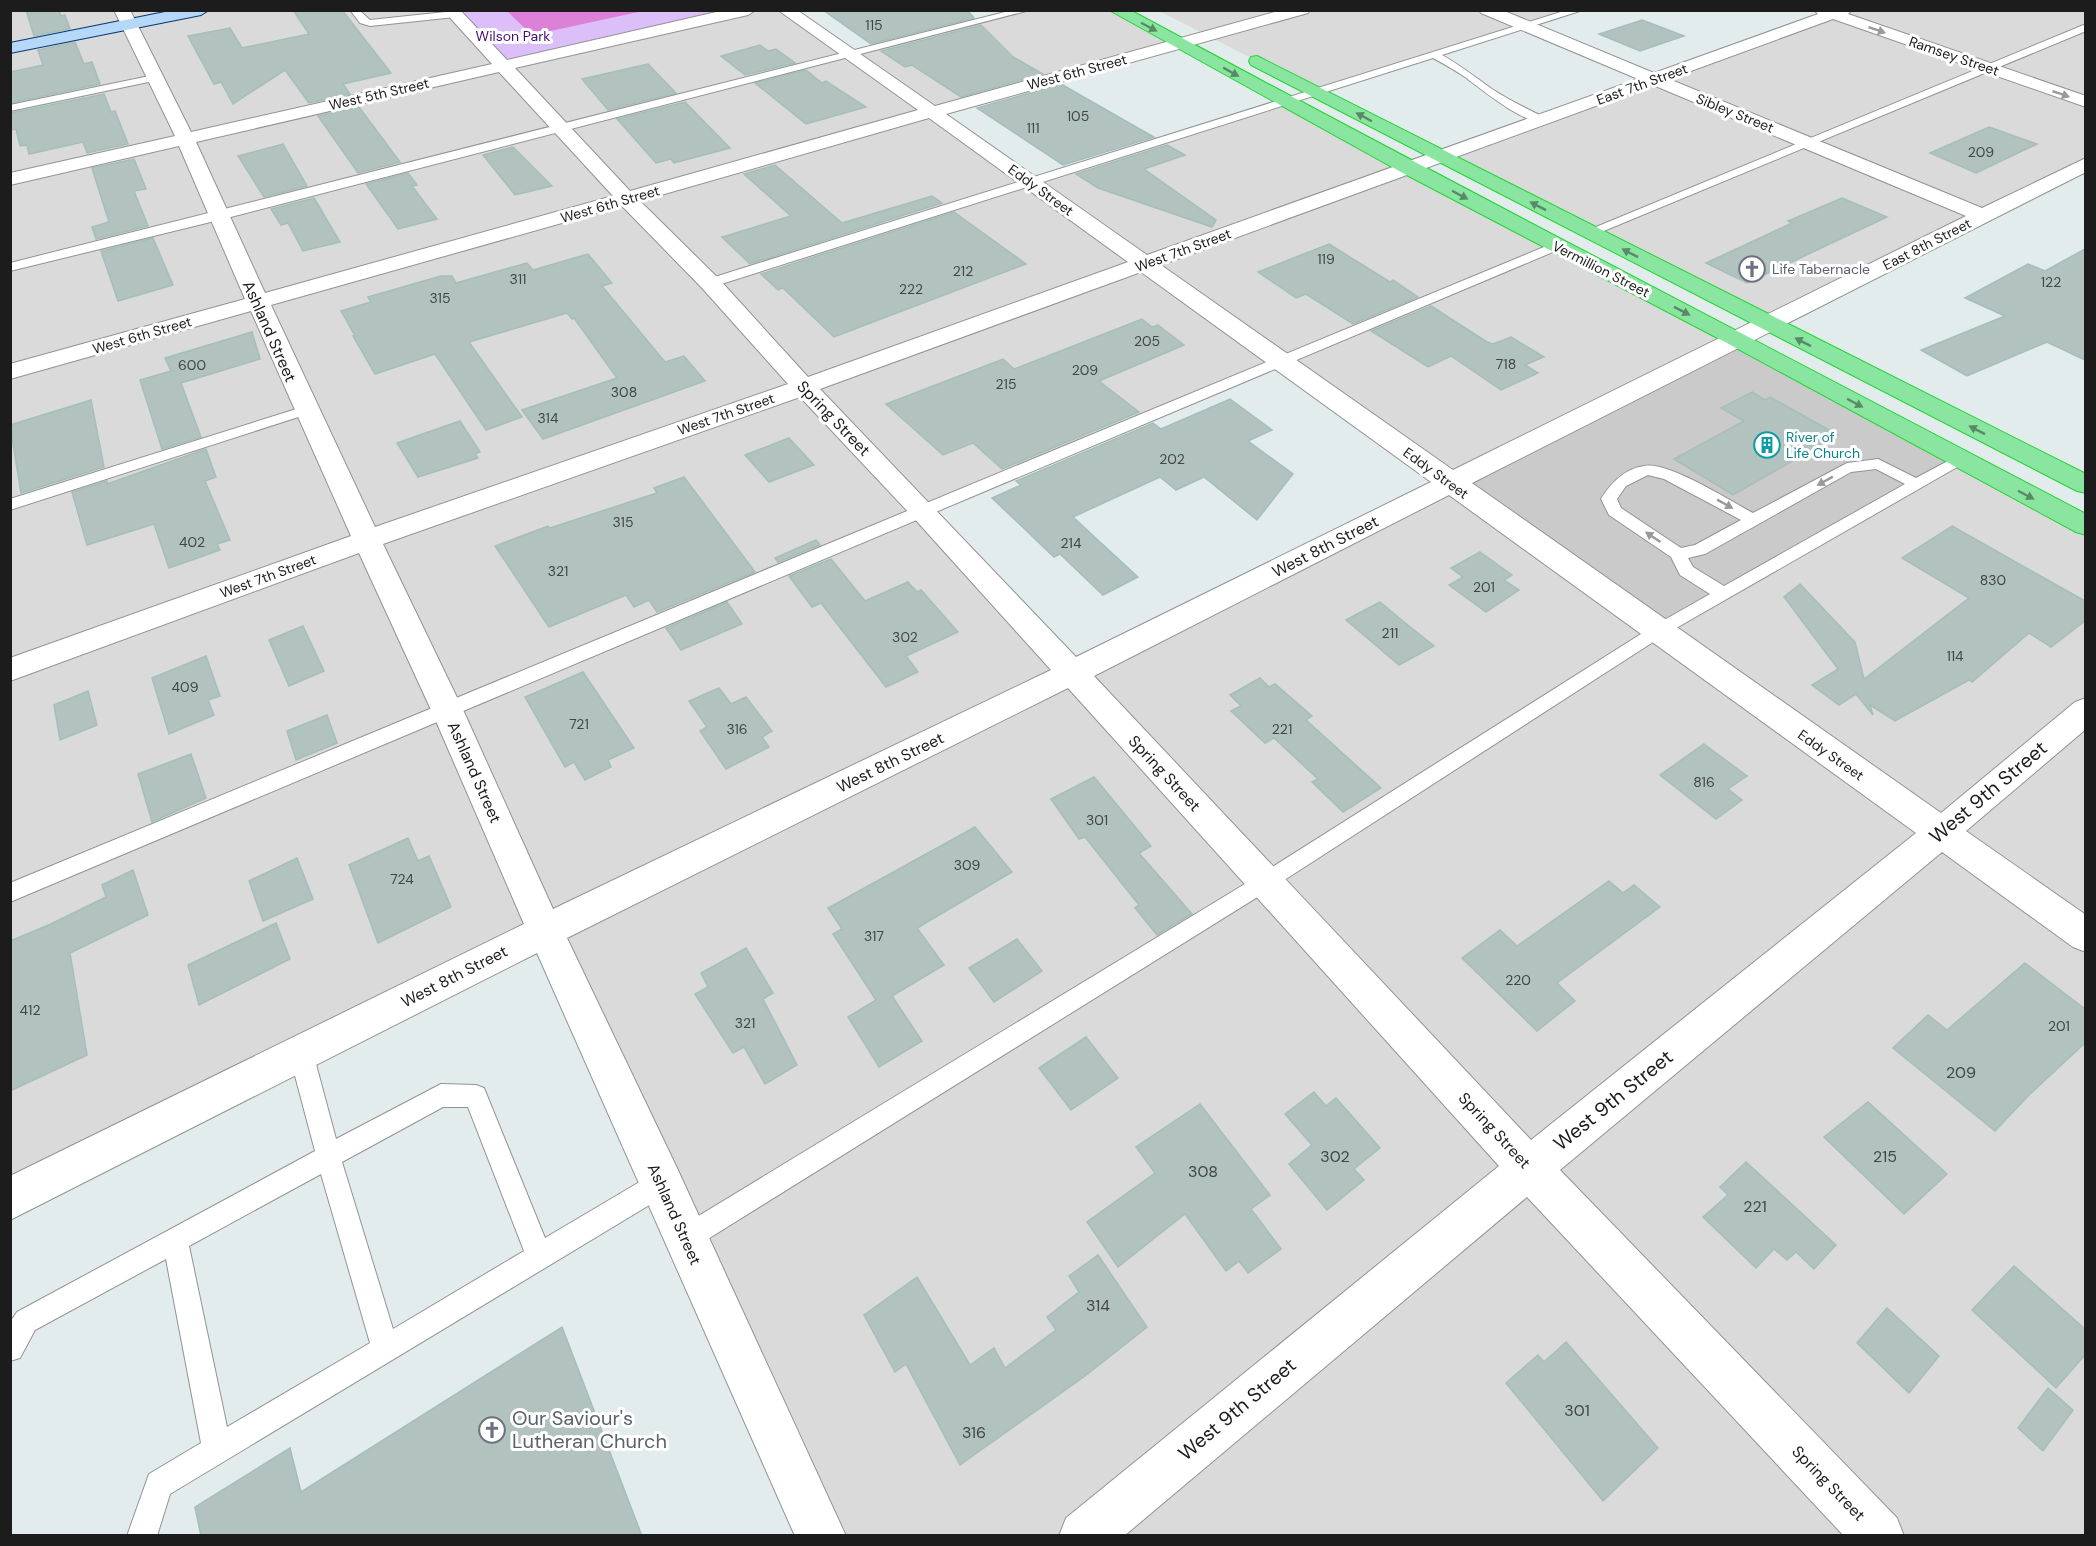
<svg xmlns="http://www.w3.org/2000/svg" width="2096" height="1546" viewBox="0 0 2096 1546" font-family="'DM Sans',sans-serif">
	<style>
		.residential { fill: #d9dad9; fill-rule: evenodd }
		.religious { fill: #cacaca }
		.park { fill: #dcbef8 }
		.pitch { fill: #dc80d8 }
		.building { fill: #b1c2bf; stroke: #a4bfbb; stroke-width: 1.5 }
		.lines { fill: none; stroke-linecap: round; stroke-linejoin: round }
		.lane-casing { stroke: #939393; stroke-width: 2 }
		.street-casing { stroke: #939393; stroke-width: 2 }
		.secondary-casing { stroke: #063770; stroke-width: 2 }
		.highway-casing { stroke: #26d435; stroke-width: 2 }
		.lane { fill: #fff; fill-rule: evenodd }
		.street { fill: #fff; fill-rule: evenodd }
		.secondary { fill: #b5d8f8; fill-rule: evenodd }
		.highway { fill: #89e5a0; fill-rule: evenodd }
		.oneway { fill: #588b65 }
		.oneway2 { fill: #999 }
		.labels { text-anchor: middle; stroke-width: 6; stroke-linejoin: round; paint-order: stroke }
		.number-label { font-size: 14px; fill: #414645 }
		.far-park-label { font-size: 14px; fill: #440c77; stroke: #fff }
		.far-street-label { font-size: 14px; fill: #1c1c1c; stroke: #fff }
		.far-worship-label { font-size: 14px; fill: #5b616d; stroke: #fff; text-anchor: start }
		.far-culture-label { font-size: 14px; fill: #0d838f; stroke: #fff; text-anchor: start }
		.street-label { font-size: 16px; fill: #1c1c1c; stroke: #fff }
		.near-number-label { font-size: 16px; fill: #414645 }
		.near-street-label { font-size: 20px; fill: #1c1c1c; stroke: #fff }
		.near-worship-label { font-size: 20px; fill: #5b616d; stroke: #fff; text-anchor: start }
	</style>
	<rect width="100%" height="100%" fill="#e2eced"/>
	<!-- residential -->
	<g class="residential">
		<path d="M 11,11 L 786,11 L 850,54 L 1026,11 L 1117,11 L 1180,44 L 933,112 L 1030,182 L 1284,101 L 2085,526 L 2085,1535 L 821,1535 L 545,931 L 11,1199 ZM 1280,361 L 1449,484 L 1072,672 L 923,509 Z"/>
		<polygon points="1159,11 1579,11 1316,91"/>
		<polygon points="1844,11 2085,11 2085,164 1769,324 1441,157"/>
	</g>
	<!-- religious -->
	<polygon class="religious" points="1735,338 1961,459 1658,631 1450,483"/>
	<!-- park -->
	<polygon class="park" points="451,11 748,11 505,66"/>
	<!-- pitch -->
	<polygon class="pitch" points="507,11 643,11 532,35"/>
	<!-- building -->
	<g class="building">
		<polygon points="26,10 59,10 61,16 65,15 70,29 34,36"/>
		<polygon points="293,10 342,10 391,73 343,84 350,94 309,103 285,70 233,104 221,82 214,84 188,36 230,28 242,48 309,34"/>
		<polygon points="823,10 967,10 974,18 871,44"/>
		<polygon points="1642,20 1684,36 1640,51 1599,34"/>
		<polygon points="981,25 1013,57 1043,74 961,97 912,65 905,67 881,51"/>
		<polygon points="75,42 84,64 92,62 100,84 10,103 10,72 43,65 38,50"/>
		<polygon points="760,45 768,51 776,49 795,63 745,75 721,56"/>
		<polygon points="648,64 676,93 608,110 582,79"/>
		<polygon points="806,70 822,83 826,81 866,107 806,124 755,83"/>
		<polygon points="1061,84 1108,111 1154,137 1063,165 977,108"/>
		<polygon points="104,94 111,112 115,111 128,144 87,153 83,142 29,154 27,145 20,146 16,129 10,130 10,113"/>
		<polygon points="685,102 730,148 674,163 671,159 656,163 617,119"/>
		<polygon points="359,107 400,162 358,173 318,116"/>
		<polygon points="1989,127 2037,144 1976,173 1930,153"/>
		<polygon points="283,144 307,186 264,197 238,156"/>
		<polygon points="1167,145 1185,155 1144,169 1216,220 1212,227 1098,188 1076,174"/>
		<polygon points="513,147 552,186 515,195 483,155"/>
		<polygon points="134,159 146,189 134,191 148,226 96,239 92,227 109,222 92,168"/>
		<polygon points="775,165 842,223 932,196 942,203 750,264 722,237 791,216 744,174"/>
		<polygon points="408,173 417,185 412,186 437,219 398,229 366,184"/>
		<polygon points="314,198 340,242 303,251 288,223 281,225 271,209"/>
		<polygon points="1842,198 1887,217 1747,283 1706,263 1792,223 1788,221"/>
		<polygon points="954,212 1026,264 834,337 783,288 778,290 761,274"/>
		<polygon points="153,238 173,285 118,301 101,251"/>
		<polygon points="1329,244 1390,282 1393,280 1418,297 1353,324 1306,294 1296,298 1258,272"/>
		<polygon points="2085,249 2085,360 2047,342 1967,376 1921,350 2005,316 1965,298 2028,264 2045,271"/>
		<polygon points="588,254 612,283 602,286 665,362 684,356 705,381 543,439 522,410 617,378 574,318 572,319 567,313 469,342 522,417 486,430 435,354 375,374 353,336 355,336 341,311 371,302 368,297 441,276 452,276 456,283 527,263 533,270"/>
		<polygon points="1431,306 1487,342 1493,344 1511,337 1544,357 1525,365 1538,373 1501,390 1451,356 1428,367 1371,331"/>
		<polygon points="1142,319 1152,327 1158,325 1184,345 1099,381 1139,412 1002,469 973,443 943,455 886,404 1003,359 1014,369"/>
		<polygon points="252,332 260,359 181,383 201,437 162,449 140,380 171,371 165,358"/>
		<polygon points="1752,392 1765,400 1770,397 1838,435 1733,495 1674,459 1744,421 1721,408"/>
		<polygon points="1230,399 1272,430 1248,441 1293,474 1257,520 1204,477 1176,490 1160,477 1073,517 1138,577 1103,595 1060,554 1054,557 992,498 1021,485 1016,481 1153,423 1161,429"/>
		<polygon points="91,400 104,467 21,493 10,425"/>
		<polygon points="460,421 480,452 475,454 478,458 418,477 397,443"/>
		<polygon points="789,438 814,465 769,482 745,455"/>
		<polygon points="206,449 216,477 205,481 230,540 217,544 220,550 169,568 154,524 87,545 72,492 107,481 107,484"/>
		<polygon points="684,477 755,572 657,612 649,600 634,607 626,595 549,627 495,546 548,526 550,528 657,493 654,488"/>
		<polygon points="1952,526 2085,601 2085,621 2051,647 2029,633 1972,682 1969,680 1895,721 1870,705 1873,715 1856,694 1839,705 1812,685 1838,669 1784,597 1800,584 1855,642 1864,679 1969,598 1902,558"/>
		<polygon points="816,540 820,545 778,562 775,558"/>
		<polygon points="1480,552 1512,575 1504,580 1519,590 1486,612 1449,585 1463,577 1451,568"/>
		<polygon points="831,559 865,601 908,582 917,592 921,590 958,632 906,656 918,672 886,687 821,603 812,607 789,576"/>
		<polygon points="727,602 742,624 681,650 666,628"/>
		<polygon points="1380,602 1404,622 1434,646 1399,665 1346,620"/>
		<polygon points="303,626 324,671 289,686 269,640"/>
		<polygon points="206,656 220,696 208,700 214,715 169,734 152,678"/>
		<polygon points="583,672 634,748 608,760 611,767 585,780 574,762 565,767 525,697"/>
		<polygon points="1260,678 1269,687 1275,684 1312,716 1306,720 1381,788 1343,812 1312,782 1318,779 1274,738 1265,743 1231,711 1241,706 1230,695"/>
		<polygon points="719,688 731,704 746,697 772,731 762,737 769,747 726,769 700,731 707,727 689,701"/>
		<polygon points="88,691 97,725 60,740 54,705"/>
		<polygon points="327,715 337,743 296,760 287,731"/>
		<polygon points="1704,744 1747,776 1728,789 1742,800 1716,819 1660,775"/>
		<polygon points="191,754 206,798 152,822 138,774"/>
		<polygon points="1094,777 1151,846 1139,853 1192,914 1157,935 1135,908 1139,905 1085,837 1079,839 1051,799"/>
		<polygon points="975,827 1012,872 917,928 944,965 892,996 922,1041 879,1067 848,1017 876,1000 833,934 842,929 828,908"/>
		<polygon points="408,838 418,861 429,856 451,907 378,943 349,865"/>
		<polygon points="297,858 313,899 263,921 249,881"/>
		<polygon points="133,870 148,915 70,953 87,1055 10,1091 10,941 51,924 106,897 102,885"/>
		<polygon points="1609,881 1623,893 1634,885 1660,907 1557,983 1575,1001 1537,1031 1462,958 1500,930 1517,946"/>
		<polygon points="276,923 290,959 199,1005 188,965"/>
		<polygon points="1017,939 1042,971 994,1002 969,968"/>
		<polygon points="746,948 773,993 763,999 797,1065 765,1084 744,1047 733,1053 695,994 708,987 701,973"/>
		<polygon points="2025,963 2085,1009 2085,1043 2029,1095 1995,1131 1893,1048 1928,1015 1947,1030"/>
		<polygon points="1086,1037 1118,1078 1071,1110 1039,1068"/>
		<polygon points="1314,1092 1326,1106 1336,1098 1380,1148 1354,1169 1364,1180 1327,1210 1289,1164 1312,1145 1285,1114"/>
		<polygon points="1868,1102 1947,1174 1904,1214 1824,1137"/>
		<polygon points="1200,1104 1270,1195 1251,1209 1281,1249 1248,1273 1239,1261 1226,1271 1185,1214 1118,1267 1087,1222 1155,1173 1136,1147"/>
		<polygon points="1746,1162 1836,1245 1814,1269 1796,1252 1787,1260 1774,1249 1756,1268 1703,1217 1728,1195 1720,1187"/>
		<polygon points="1098,1255 1147,1327 1085,1376 960,1465 906,1364 895,1372 864,1315 917,1277 970,1365 994,1348 1005,1368 1056,1330 1047,1317 1079,1292 1069,1276"/>
		<polygon points="2014,1266 2085,1329 2085,1355 2056,1388 1972,1310"/>
		<polygon points="1887,1308 1939,1356 1909,1393 1857,1343"/>
		<polygon points="562,1327 642,1536 201,1536 195,1507 290,1448 301,1492"/>
		<polygon points="1566,1342 1658,1448 1603,1501 1506,1383 1538,1355 1544,1362"/>
		<polygon points="2048,1388 2073,1410 2043,1451 2018,1428"/>
	</g>
	<g class="lines">
		<!-- lane casing -->
		<g class="lane-casing">
			<g id="lane">
				<polygon points="350,10 359,10 370,20 455,11 460,14 455,17 370,26 360,23"/>
				<polygon points="1013,10 1030,10 223,219 10,271 10,263"/>
				<path d="M 1567,10 L 1583,10 L 1442,55 C 1460,65 1475,77 1492,89 C 1509,100 1527,109 1546,118 L 1546,122 C 1526,126 1481,89 1465,77 C 1455,70 1444,64 1433,58 L 715,286 L 705,286 L 704,283 L 705,280 Z"/>
				<polygon points="2086,24 2086,31 1594,235 1586,235 1584,232"/>
				<polygon points="154,75 159,78 158,80 10,111 10,105"/>
				<polygon points="1556,242 1560,243 1562,246 1560,249 10,902 10,883"/>
				<polygon points="306,406 311,407 313,410 311,413 10,510 10,499"/>
				<path d="M 1961,454 L 1969,459 L 1966,462 L 1664,635 L 1272,888 L 695,1247 L 686,1251 L 677,1247 L 673,1238 L 677,1229 L 1258,876 L 1652,627 L 1710,594 L 1680,575 L 1671,557 L 1609,515 L 1601,499 C 1611,483 1624,469 1644,466 C 1668,461 1730,501 1753,513 L 1847,463 L 1878,459 L 1916,478 ZM 1876,469 L 1905,484 L 1724,586 L 1693,567 L 1688,558 L 1705,554 L 1851,472 ZM 1648,475 L 1664,479 L 1741,520 L 1695,545 L 1681,548 L 1621,508 L 1617,499 L 1626,486 Z"/>
				<path d="M 301,1042 L 309,1045 L 313,1053 L 336,1139 L 441,1084 L 476,1085 L 484,1088 L 545,1238 L 653,1174 L 662,1171 L 671,1174 L 674,1183 L 671,1192 L 170,1494 L 157,1536 L 127,1536 L 149,1474 L 201,1443 L 166,1259 L 35,1330 L 20,1358 L 10,1361 L 10,1322 L 17,1312 L 315,1151 L 289,1053 L 293,1045 ZM 443,1107 L 468,1107 L 524,1251 L 393,1329 L 342,1162 ZM 321,1174 L 370,1343 L 227,1427 L 189,1246 Z"/>
			</g>
		</g>
		<!-- street casing -->
		<g class="street-casing">
			<path id="street" d="M 114,10 L 130,10 L 191,132 L 492,64 L 443,10 L 460,10 L 507,60 L 725,10 L 756,10 L 748,15 L 515,68 L 630,191 L 918,110 L 778,10 L 797,10 L 935,106 L 1282,10 L 1310,10 L 1308,13 L 946,114 L 1147,255 L 1638,79 L 1481,13 L 1479,10 L 1502,10 L 1654,73 L 1818,14 L 1814,10 L 1852,10 L 1848,14 L 2086,96 L 2086,107 L 1833,19 L 1669,79 L 1982,208 L 2086,158 L 2086,172 L 1472,483 L 1941,813 L 2075,702 L 2086,698 L 2086,729 L 1966,831 L 2086,915 L 2086,952 L 2073,947 L 1942,852 L 1560,1170 L 1897,1518 L 1904,1536 L 1844,1536 L 1527,1197 L 1124,1536 L 1059,1536 L 1066,1518 L 1499,1166 L 1068,688 L 567,938 L 677,1168 L 846,1536 L 795,1536 L 537,953 L 10,1220 L 10,1176 L 524,924 L 432,712 L 359,553 L 10,681 L 10,658 L 351,536 L 251,311 L 10,379 L 10,364 L 245,299 L 179,146 L 10,185 L 10,173 L 175,136 ZM 499,72 L 613,196 L 265,293 L 196,142 ZM 1653,85 L 1966,216 L 1453,470 L 1161,265 ZM 929,118 L 1128,262 L 808,377 L 718,278 L 640,201 ZM 622,206 L 702,288 L 788,384 L 375,527 L 271,305 ZM 1141,272 L 1431,482 L 1076,657 L 820,389 ZM 800,397 L 912,516 L 1051,670 L 553,909 L 464,712 L 383,544 ZM 1449,495 L 1916,833 L 1531,1140 L 1094,676 Z"/>
		</g>
		<!-- secondary casing -->
		<g class="secondary-casing">
			<polygon id="secondary" points="175,10 209,10 201,15 10,53 10,43"/>
		</g>
		<!-- highway casing -->
		<g class="highway-casing">
			<g id="highway">
				<path d="M 1109,10 L 1130,10 C 1447,181 1767,346 2086,514 L 2086,535 L 2076,532 L 1727,343 L 1401,172 Z"/>
				<polygon points="1257,56 2086,474 2086,493 2077,491 1251,65 1249,61 1251,57"/>
			</g>
		</g>
		<!-- lane -->
		<use href="#lane" class="lane"/>
		<!-- street -->
		<use href="#street" class="street"/>
		<!-- secondary -->
		<use href="#secondary" class="secondary"/>
		<!-- highway -->
		<use href="#highway" class="highway"/>
	</g>
	<!-- one-way arrows -->
	<defs><path id="oneway-solid" d="M-6-.8H1V-3.2L6.5 0L1 3.2V.8H-6Z" transform="scale(1.5)"/></defs>
	<g class="oneway">
		<use href="#oneway-solid" transform="translate(1149 27) rotate(28)"/>
		<use href="#oneway-solid" transform="translate(1231 72) rotate(29)"/>
		<use href="#oneway-solid" transform="translate(1364 117) rotate(-152)"/>
		<use href="#oneway-solid" transform="translate(1460 195) rotate(28)"/>
		<use href="#oneway-solid" transform="translate(1538 206) rotate(-153)"/>
		<use href="#oneway-solid" transform="translate(1630 253) rotate(-153)"/>
		<use href="#oneway-solid" transform="translate(1682 311) rotate(27)"/>
		<use href="#oneway-solid" transform="translate(1803 342) rotate(-153)"/>
		<use href="#oneway-solid" transform="translate(1855 403) rotate(28)"/>
		<use href="#oneway-solid" transform="translate(1977 430) rotate(-153)"/>
		<use href="#oneway-solid" transform="translate(2026 495) rotate(28)"/>
	</g>
	<g class="oneway2">
		<use href="#oneway-solid" transform="translate(1877 30) rotate(19)"/>
		<use href="#oneway-solid" transform="translate(2061 94) rotate(19)"/>
		<use href="#oneway-solid" transform="translate(1825 481) rotate(151)"/>
		<use href="#oneway-solid" transform="translate(1725 504) rotate(29)"/>
		<use href="#oneway-solid" transform="translate(1653 537) rotate(-146)"/>
	</g>
	<!-- icons -->
	<defs>
		<g id="church-ring" transform="scale(1.35)"><circle r="9.5" fill="#fff" stroke="#6b7280" stroke-width="1.5"/><path d="M-1.2-6h2.4v3.5h3.3v2.4h-3.3V6h-2.4V-.1h-3.3v-2.4h3.3Z" fill="#6b7280"/></g>
		<g id="building-ring" transform="scale(1.35)"><circle r="9.5" fill="#fff" stroke="#0f9aa8" stroke-width="1.5"/><path d="M-4-6H4V6H1V3H-1V6H-4ZM-2.5-4.3h1.7v1.8h-1.7ZM.8-4.3h1.7v1.8H.8ZM-2.5-1h1.7V.8h-1.7ZM.8-1h1.7V.8H.8Z" fill="#0f9aa8"/></g>
	</defs>
	<g fill-rule="evenodd">
		<use href="#church-ring" x="1752" y="269"/>
		<use href="#building-ring" x="1767" y="445"/>
		<use href="#church-ring" x="492" y="1430"/>
	</g>
	<g class="labels">
		<!-- number labels -->
		<g class="number-label">
			<text x="874" y="30">115</text>
			<text x="1078" y="121">105</text>
			<text x="1033" y="133">111</text>
			<text x="1981" y="157">209</text>
			<text x="1326" y="264">119</text>
			<text x="963" y="276">212</text>
			<text x="518" y="284">311</text>
			<text x="2051" y="287">122</text>
			<text x="911" y="294">222</text>
			<text x="440" y="303">315</text>
			<text x="1147" y="346">205</text>
			<text x="1506" y="369">718</text>
			<text x="192" y="370">600</text>
			<text x="1085" y="375">209</text>
			<text x="1006" y="389">215</text>
			<text x="624" y="397">308</text>
			<text x="548" y="423">314</text>
			<text x="1172" y="464">202</text>
			<text x="623" y="527">315</text>
			<text x="192" y="547">402</text>
			<text x="1071" y="548">214</text>
			<text x="558" y="576">321</text>
			<text x="1993" y="585">830</text>
			<text x="1484" y="592">201</text>
			<text x="1390" y="638">211</text>
			<text x="905" y="642">302</text>
			<text x="1955" y="661">114</text>
			<text x="185" y="692">409</text>
			<text x="579" y="729">721</text>
			<text x="737" y="734">316</text>
			<text x="1282" y="734">221</text>
			<text x="1704" y="787">816</text>
			<text x="1097" y="825">301</text>
			<text x="967" y="870">309</text>
			<text x="402" y="884">724</text>
			<text x="874" y="941">317</text>
			<text x="1518" y="985">220</text>
			<text x="30" y="1015">412</text>
			<text x="745" y="1028">321</text>
			<text x="2059" y="1031">201</text>
		</g>
		<!-- far-park labels -->
		<g class="far-park-label">
			<text x="513" y="41">Wilson Park</text>
		</g>
		<!-- far-street labels -->
		<g class="far-street-label">
			<text transform="translate(1954 56) rotate(19)" y="5">Ramsey Street</text>
			<text transform="translate(1077 72) rotate(-15)" y="5">West 6th Street</text>
			<text transform="translate(1642 84) rotate(-20)" y="5">East 7th Street</text>
			<text transform="translate(379 94) rotate(-13)" y="5">West 5th Street</text>
			<text transform="translate(1735 113) rotate(22)" y="5">Sibley Street</text>
			<text transform="translate(1041 190) rotate(36)" y="5">Eddy Street</text>
			<text transform="translate(610 204) rotate(-16)" y="5">West 6th Street</text>
			<text transform="translate(1927 244) rotate(-27)" y="5">East 8th Street</text>
			<text transform="translate(1183 250) rotate(-20)" y="5">West 7th Street</text>
			<text transform="translate(1601 269) rotate(27)" y="5">Vermillion Street</text>
			<text transform="translate(142 335) rotate(-16)" y="5">West 6th Street</text>
			<text transform="translate(726 414) rotate(-19)" y="5">West 7th Street</text>
			<text transform="translate(1436 473) rotate(36)" y="5">Eddy Street</text>
			<text transform="translate(268 576) rotate(-20)" y="5">West 7th Street</text>
			<text transform="translate(1831 755) rotate(35)" y="5">Eddy Street</text>
		</g>
		<!-- far-worship labels -->
		<g class="far-worship-label">
			<text x="1772" y="274">Life Tabernacle</text>
		</g>
		<!-- far-culture labels -->
		<g class="far-culture-label">
			<text x="1786" y="442">River of<tspan x="1786" dy="16">Life Church</tspan></text>
		</g>
		<!-- street labels -->
		<g class="street-label">
			<text transform="translate(270 331) rotate(66)" y="6">Ashland Street</text>
			<text transform="translate(834 418) rotate(46)" y="6">Spring Street</text>
			<text transform="translate(1325 546) rotate(-27)" y="6">West 8th Street</text>
			<text transform="translate(890 762) rotate(-26)" y="6">West 8th Street</text>
			<text transform="translate(475 772) rotate(66)" y="6">Ashland Street</text>
			<text transform="translate(1165 773) rotate(47)" y="6">Spring Street</text>
			<text transform="translate(454 976) rotate(-27)" y="6">West 8th Street</text>
			<text transform="translate(1495 1130) rotate(47)" y="6">Spring Street</text>
			<text transform="translate(675 1214) rotate(66)" y="6">Ashland Street</text>
			<text transform="translate(1829 1483) rotate(46)" y="6">Spring Street</text>
		</g>
		<!-- near-number labels -->
		<g class="near-number-label">
			<text x="1961" y="1078">209</text>
			<text x="1335" y="1162">302</text>
			<text x="1885" y="1162">215</text>
			<text x="1203" y="1177">308</text>
			<text x="1755" y="1212">221</text>
			<text x="1098" y="1311">314</text>
			<text x="1577" y="1416">301</text>
			<text x="974" y="1438">316</text>
		</g>
		<!-- near-street labels -->
		<g class="near-street-label">
			<text transform="translate(1988 792) rotate(-40)" y="7">West 9th Street</text>
			<text transform="translate(1613 1100) rotate(-39)" y="7">West 9th Street</text>
			<text transform="translate(1237 1409) rotate(-40)" y="7">West 9th Street</text>
		</g>
		<!-- near-worship labels -->
		<g class="near-worship-label">
			<text x="512" y="1425">Our Saviour's<tspan x="512" dy="23">Lutheran Church</tspan></text>
		</g>
	</g>
	<!-- border -->
	<rect width="2096" height="1546" fill="none" stroke="#1c1c1c" stroke-width="24"/>
</svg>
